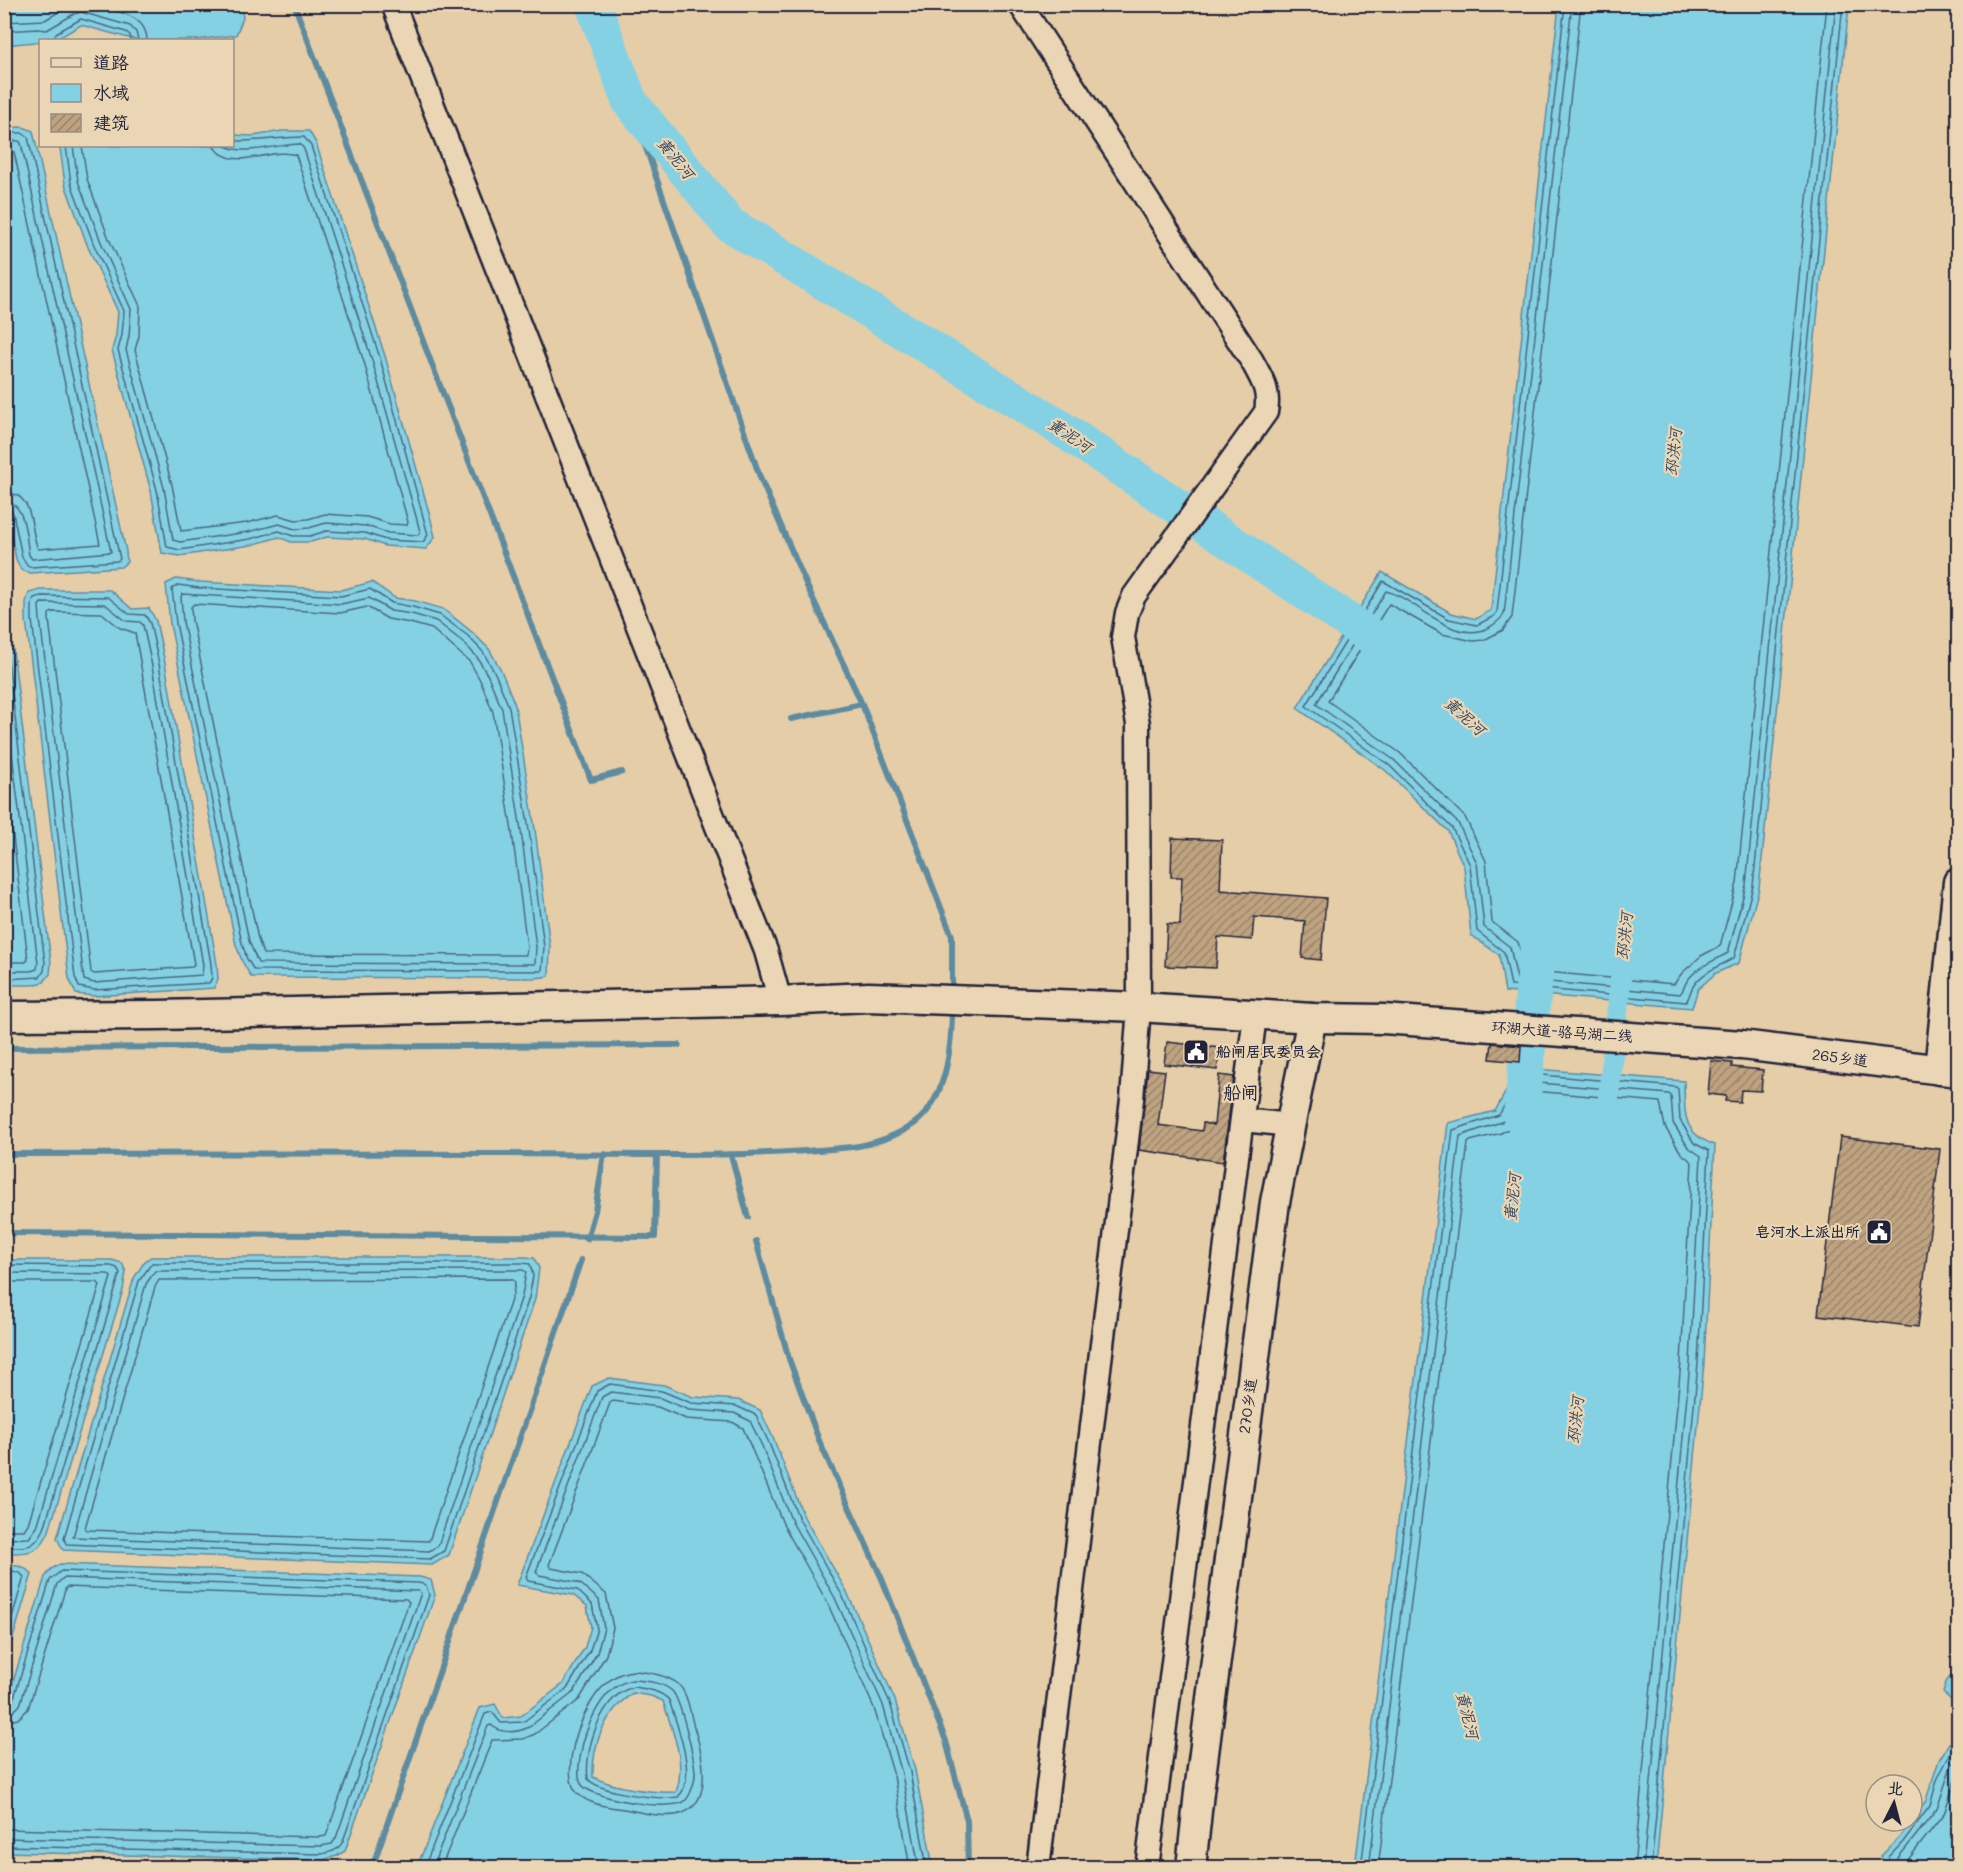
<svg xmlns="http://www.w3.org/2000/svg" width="1963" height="1872" viewBox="0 0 1963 1872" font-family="Mali,'LXGW WenKai TC',sans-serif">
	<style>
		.water { fill: #85d1e4; stroke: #5d8ba0; stroke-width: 1.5; fill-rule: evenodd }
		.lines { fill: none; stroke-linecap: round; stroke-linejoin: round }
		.shore { stroke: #4a687f; stroke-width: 1.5 }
		.stream { stroke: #5d8ba0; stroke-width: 6 }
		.canal { stroke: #85d1e4; stroke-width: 21 }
		.river { stroke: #85d1e4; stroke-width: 36 }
		.building { fill: url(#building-hatch); stroke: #22223b; stroke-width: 1.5 }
		.minor-casing { stroke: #22223b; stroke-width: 27 }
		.tertiary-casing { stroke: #22223b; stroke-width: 33 }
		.minor { stroke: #ead6b4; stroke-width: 22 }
		.tertiary { stroke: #ead6b4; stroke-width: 28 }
		.labels { text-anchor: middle; stroke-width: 4.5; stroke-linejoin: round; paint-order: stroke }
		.street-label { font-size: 15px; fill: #22223b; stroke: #ead6b4 }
		.poi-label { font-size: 15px; font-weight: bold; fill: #22223b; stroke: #ead6b4; text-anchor: start }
		.water-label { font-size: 16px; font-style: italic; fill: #36455d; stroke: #ead6b4 }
		.quarter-label { font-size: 18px; fill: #22223b; stroke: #ead6b4 }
	</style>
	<defs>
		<pattern id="building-hatch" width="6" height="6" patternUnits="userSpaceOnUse" patternTransform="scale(1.5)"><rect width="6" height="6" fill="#bfa381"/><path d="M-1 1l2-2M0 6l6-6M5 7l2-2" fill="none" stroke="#9b846b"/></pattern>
	</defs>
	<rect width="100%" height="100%" fill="#e5cda8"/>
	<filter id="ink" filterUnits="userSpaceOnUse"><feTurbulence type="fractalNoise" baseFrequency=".0167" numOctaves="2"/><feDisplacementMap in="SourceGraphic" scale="12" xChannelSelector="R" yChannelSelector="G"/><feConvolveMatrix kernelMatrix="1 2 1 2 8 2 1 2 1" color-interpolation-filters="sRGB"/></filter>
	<g filter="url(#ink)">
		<!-- water -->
		<g class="water">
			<polygon points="5,4 241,5 243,18 236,35 195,40 136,40 81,25 55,40 5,45"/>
			<polygon points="1559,5 1849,5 1759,888 1739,963 1716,973 1698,989 1692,1008 1505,992 1499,955 1471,935 1464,867 1448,831 1385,770 1297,708 1382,572 1451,613 1476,619 1491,610"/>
			<polygon points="23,127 33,131 126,551 127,562 121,567 30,573 21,570 16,559 4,500 4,128"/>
			<polygon points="282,131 309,131 316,143 385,356 430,516 435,537 426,549 385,546 365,539 327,537 311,542 291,542 279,537 251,545 180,556 162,553 151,491 112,350 116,335 118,312 88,247 65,184 60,148 60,146 232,146 233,135 253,136"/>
			<polygon points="176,579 199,582 341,590 372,582 395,598 415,601 443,609 472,632 489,649 501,670 515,705 535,829 550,947 549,976 536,978 251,977 242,961 236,945 170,624 166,584"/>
			<polygon points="40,590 110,590 132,609 149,608 156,621 165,663 217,964 218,979 214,988 94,996 76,994 69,978 26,620 26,602 29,593"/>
			<polygon points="5,598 7,601 51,963 50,974 44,982 32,985 5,985"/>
			<path d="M 1512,1067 L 1684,1081 C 1685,1113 1681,1133 1715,1145 L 1704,1363 L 1656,1867 L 1355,1867 L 1448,1123 L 1495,1111 L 1510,1084 Z"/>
			<polygon points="151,1257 524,1257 534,1258 539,1268 535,1299 449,1555 432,1565 63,1550 57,1538 134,1278 145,1261"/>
			<path d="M 5,1260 L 112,1260 L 122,1263 L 126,1272 L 123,1290 L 49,1531 C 39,1555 28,1553 4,1553 Z"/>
			<path d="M 609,1378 L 664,1385 L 693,1397 L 738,1400 L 760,1410 L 774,1440 L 804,1517 L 847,1592 L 895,1700 L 915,1770 L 933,1867 L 417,1867 L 480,1708 L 495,1704 L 503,1718 L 521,1716 L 563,1684 L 585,1647 L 591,1627 L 587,1606 L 573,1595 L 517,1585 L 592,1386 ZM 633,1693 L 651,1696 L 663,1701 C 672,1731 687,1761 676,1792 C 653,1793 614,1788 593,1777 C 592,1744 605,1711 633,1693 Z"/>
			<polygon points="5,1564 23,1567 32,1574 5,1665"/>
			<polygon points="60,1564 420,1577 431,1580 435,1595 345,1851 337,1856 322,1860 5,1852 5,1708 45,1577 51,1569"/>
			<polygon points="1958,1667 1958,1703 1955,1703 1943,1693 1946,1682"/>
			<polygon points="1949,1743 1958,1743 1958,1867 1885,1867 1881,1856 1899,1838 1925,1803 1939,1760"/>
		</g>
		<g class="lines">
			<!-- shore -->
			<g class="shore">
				<path d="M 89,4 C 111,11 146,12 147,40"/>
				<path d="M 1565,4 L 1497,612 L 1494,616 L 1477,625 L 1449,619 L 1383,581 L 1306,706 L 1389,765 L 1452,828 L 1470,865 L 1477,931 L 1504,952 L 1511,986 L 1686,1002 C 1690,997 1690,990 1694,985 C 1704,971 1720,966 1734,958 L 1753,886 L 1843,4"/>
				<path d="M 1572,4 L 1504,614 C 1500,621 1496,623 1490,627 C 1453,647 1418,599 1386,591 L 1316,704 L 1394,760 L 1458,823 L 1477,863 L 1484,927 L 1510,947 L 1517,979 L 1680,994 C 1684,990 1684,986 1687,981 C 1697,967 1713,961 1728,953 L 1746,885 L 1836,4"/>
				<polyline points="1581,4 1512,617 1503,630 1484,640 1473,641 1442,634 1389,604 1328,701 1400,753 1465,817 1486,861 1492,922 1518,942 1525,970 1674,984 1682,973 1701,956 1720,946 1737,883 1827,4"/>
				<polyline points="4,22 45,20 72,4"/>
				<polyline points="4,31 38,29 47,30 74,14 81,12 130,26 136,32 138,40"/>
				<polyline points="53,40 56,33 81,19 126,32 130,35 131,40"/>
				<polyline points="4,133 22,133 28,137 120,559 118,561 31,567 27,565 22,557 13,513 10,509 4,508"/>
				<path d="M 4,141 L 19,141 L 21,143 L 111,552 L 32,559 L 29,555 C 26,538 26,502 4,501"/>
				<path d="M 66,146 L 71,183 L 94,245 L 124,311 L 122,335 L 118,350 L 157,490 L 167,547 L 180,550 L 250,539 L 279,531 L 293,536 L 310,536 L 326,531 L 365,533 L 386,540 L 423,542 L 428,535 L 380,358 L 311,146 L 304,137 C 280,137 257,142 232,141"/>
				<path d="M 73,146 L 78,181 L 101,242 L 131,309 L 129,336 L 126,350 L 164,488 L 173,540 L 180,542 L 248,532 L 279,524 L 295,529 L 309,528 L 326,523 L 366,526 L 388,533 L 418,535 L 420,532 L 417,520 L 372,360 L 304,149 L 300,144 C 277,144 246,156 225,146"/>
				<path d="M 82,146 L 87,179 L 109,239 L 140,306 L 139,336 L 135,350 L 172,485 L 181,531 L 247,523 L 278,515 L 296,520 L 308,519 L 325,514 L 367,517 L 390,524 L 407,525 L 408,522 L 364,362 L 296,155 C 271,146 234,174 213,146"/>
				<path d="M 4,150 L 12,150 L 14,152 L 100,544 L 38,549 C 29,529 36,493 4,492"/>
				<polygon points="178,585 199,588 341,596 370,589 392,603 413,607 440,615 468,636 483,652 495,673 509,707 529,830 544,947 542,971 254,970 247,959 242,943 176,623 172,589"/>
				<polygon points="182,594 341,604 369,598 391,611 412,614 436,621 463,642 477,657 488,676 502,709 521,831 536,947 535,964 258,963 249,941 183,622 181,597"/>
				<polygon points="41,596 108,597 129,614 145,615 150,623 159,664 211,964 212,978 209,983 94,990 79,987 75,977 32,620 32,603 34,598"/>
				<polygon points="41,603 105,604 126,621 140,622 143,625 152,666 203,965 202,975 94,983 84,980 40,619 39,606"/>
				<polygon points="194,604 340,613 367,607 388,619 410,623 432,629 470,662 480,680 493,712 512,832 527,947 526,955 263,954 258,939 192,620 191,607"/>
				<polygon points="52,612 102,613 120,628 135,633 194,964 192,967 94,974 91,972 49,619 49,614"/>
				<polyline points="4,627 45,963 44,971 40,977 4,979"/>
				<polyline points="4,689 38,963 37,969 31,971 4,971"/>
				<polyline points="4,763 28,959 26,962 4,962"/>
				<polygon points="152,1263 524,1263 530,1264 533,1276 529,1298 444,1551 430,1559 66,1544 64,1538 139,1281"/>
				<path d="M 4,1265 L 111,1266 L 117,1268 L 120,1273 L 44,1529 C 34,1550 25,1547 4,1547"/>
				<polygon points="523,1270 526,1272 522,1296 438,1546 429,1551 73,1537 146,1284 155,1271"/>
				<polyline points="4,1273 108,1274 111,1277 37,1527 29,1538 4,1539"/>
				<polygon points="512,1279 515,1282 513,1294 429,1541 87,1530 85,1528 155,1287 159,1280"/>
				<polyline points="4,1282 97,1282 100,1285 28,1524 24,1530 4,1530"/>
				<polyline points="4,1569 20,1573 24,1577 4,1644"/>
				<path d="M 633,1671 C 648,1672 664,1674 677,1683 C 689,1693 690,1716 695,1730 C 702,1752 714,1801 683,1813 C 667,1819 646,1813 629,1810 C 612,1807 590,1806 577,1793 C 569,1784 570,1770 571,1758 C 576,1727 596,1674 633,1671 Z"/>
				<path d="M 633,1680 C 646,1681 662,1682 672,1691 C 681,1700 695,1761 695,1774 C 695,1781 691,1794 686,1800 C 675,1813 592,1799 582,1785 C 577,1778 579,1766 580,1758 C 584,1731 601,1684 633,1680 Z"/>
				<path d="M 634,1687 C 646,1689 660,1690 669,1700 C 676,1723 699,1778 678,1797 C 659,1800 600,1793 588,1779 C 584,1750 601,1694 634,1687 Z"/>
				<path d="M 4,1706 L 10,1705 L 13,1701 L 50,1580 L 61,1571 L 419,1583 L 426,1585 L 429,1595 L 343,1841 C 338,1851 332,1852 321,1854 L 4,1846"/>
				<polyline points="4,1713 14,1711 20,1705 57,1584 63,1578 418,1591 421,1593 336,1838 332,1844 321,1846 4,1838"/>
				<polyline points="4,1722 18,1719 28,1709 66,1587 406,1599 409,1602 326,1836 320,1837 4,1829"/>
				<polyline points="424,1868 485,1714 492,1712 501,1723 523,1722 567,1689 590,1650 597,1629 592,1604 577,1590 528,1581 526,1577 597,1391 610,1384 662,1391 691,1403 736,1406 756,1415 769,1443 799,1519 842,1595 890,1703 910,1772 927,1868"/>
				<path d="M 432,1868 L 488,1726 L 491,1725 C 501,1734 517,1733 529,1727 L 574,1692 L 597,1653 L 604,1628 L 599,1600 L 582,1585 L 576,1582 L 539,1575 L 536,1572 L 602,1397 L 611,1392 L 660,1398 L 689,1410 L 734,1413 L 750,1421 L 762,1446 L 792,1522 L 835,1598 L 883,1705 L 902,1774 L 919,1868"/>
				<polyline points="441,1868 492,1740 523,1739 535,1734 579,1700 606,1655 613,1628 606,1594 582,1574 551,1568 549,1565 610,1403 613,1401 658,1407 686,1419 732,1422 743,1428 784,1526 827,1602 874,1708 894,1776 910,1868"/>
				<polyline points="1361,1868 1453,1130 1499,1115 1515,1087 1517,1076 1520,1073 1676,1087 1678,1089 1680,1120 1694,1143 1709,1151 1698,1363 1651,1868"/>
				<polyline points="1369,1868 1460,1136 1504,1121 1527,1082 1669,1094 1671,1096 1673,1123 1688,1147 1701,1156 1690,1362 1643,1868"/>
				<polyline points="1378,1868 1468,1143 1470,1141 1501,1133 1510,1128 1533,1091 1660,1102 1665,1127 1681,1153 1692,1162 1681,1362 1634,1868"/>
				<polyline points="1890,1868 1889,1857 1903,1842 1930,1806 1937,1780 1952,1750 1958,1749"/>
				<polyline points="1898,1868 1898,1858 1937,1809 1951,1766 1958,1757"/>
				<polyline points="1907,1868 1907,1861 1944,1814 1958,1771"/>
			</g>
			<!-- stream -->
			<g class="stream">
				<polyline points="294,4 591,780 622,772"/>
				<polyline points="630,102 761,480 807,586 862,704 952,936 952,994"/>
				<polyline points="791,719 862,704"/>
				<polyline points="4,1048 679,1045"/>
				<path d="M 4,1154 C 172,1153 339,1154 507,1154 C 622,1154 738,1159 852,1147 C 873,1144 898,1136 915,1123 C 947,1099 952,1044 952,1007"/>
				<polyline points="731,1155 748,1217"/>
				<polyline points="4,1233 655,1237 657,1155"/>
				<polyline points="587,1239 595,1211 604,1154"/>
				<polyline points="756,1241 789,1359 820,1443 882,1579 946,1741 967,1821 968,1868"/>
				<polyline points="372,1868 581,1260"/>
			</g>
			<!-- canal -->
			<polyline class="canal" points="1608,1102 1621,975"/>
			<!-- river -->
			<g class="river">
				<polyline points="593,4 630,102 729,224 1050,421 1369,635 1390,652"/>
				<polyline points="1521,1117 1538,945"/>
			</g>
		</g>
		<!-- building -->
		<g class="building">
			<polygon points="1172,838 1222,840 1220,890 1326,898 1321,960 1302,958 1305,921 1254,917 1252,940 1218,937 1216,968 1165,966 1167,924 1180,925 1182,877 1171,877"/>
			<polygon points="1167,1042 1220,1048 1217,1070 1164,1064"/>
			<polygon points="1492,1043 1521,1046 1520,1062 1490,1059"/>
			<polygon points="1711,1061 1732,1063 1732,1067 1763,1070 1761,1091 1741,1090 1740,1102 1725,1101 1726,1096 1708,1094"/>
			<polygon points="1148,1069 1165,1071 1158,1125 1202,1131 1203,1123 1214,1125 1219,1075 1234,1077 1223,1162 1139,1150"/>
			<polygon points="1840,1137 1940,1149 1918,1327 1818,1315"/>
		</g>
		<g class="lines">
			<!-- minor casing -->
			<g class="minor-casing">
				<g id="minor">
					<polyline points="393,4 766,951 780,1001"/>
					<path d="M 1020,4 L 1252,361 C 1262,380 1270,390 1266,412 L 1134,596 L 1127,613 L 1123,637 L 1138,724 L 1139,1007 L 1132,1099 L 1038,1868"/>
					<polyline points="1242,1120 1291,1125"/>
					<polyline points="1147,1868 1255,1015"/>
				</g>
			</g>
			<!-- tertiary casing -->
			<g class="tertiary-casing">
				<g id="tertiary">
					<polyline points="4,1016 158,1015 780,1001 869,997 1139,1007 1312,1018 1383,1019 1742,1045 1958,1072"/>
					<polyline points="1939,1070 1958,882"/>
					<polyline points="1191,1868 1199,1792 1275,1202 1312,1018"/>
				</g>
			</g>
			<!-- minor -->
			<use href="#minor" class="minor"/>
			<!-- tertiary -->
			<use href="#tertiary" class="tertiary"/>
		</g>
	</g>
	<!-- icons -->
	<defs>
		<g id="civic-square" transform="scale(1.35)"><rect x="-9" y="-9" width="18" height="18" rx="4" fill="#22223b" stroke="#ead6b4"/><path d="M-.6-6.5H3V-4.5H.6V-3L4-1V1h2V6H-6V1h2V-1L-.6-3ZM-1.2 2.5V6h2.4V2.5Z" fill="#fff"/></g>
	</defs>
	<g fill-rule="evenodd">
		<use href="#civic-square" x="1196" y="1052"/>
		<use href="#civic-square" x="1879" y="1232"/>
	</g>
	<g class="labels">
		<!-- street labels -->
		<g class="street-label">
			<text transform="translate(1562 1032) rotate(4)" y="5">环湖大道-骆马湖二线</text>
			<text transform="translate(1840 1058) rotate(7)" y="5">265乡道</text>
			<text transform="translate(1248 1406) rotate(-83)" y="5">270乡道</text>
		</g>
		<!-- poi labels -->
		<g class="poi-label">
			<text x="1216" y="1057">船闸居民委员会</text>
			<text x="1860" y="1237" text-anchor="end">皂河水上派出所</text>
		</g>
		<!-- water labels -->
		<g class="water-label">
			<text transform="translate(676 158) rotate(51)" y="6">黄泥河</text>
			<text transform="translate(1070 435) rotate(34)" y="6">黄泥河</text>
			<text transform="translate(1673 452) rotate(-84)" y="6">邳洪河</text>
			<text transform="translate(1465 716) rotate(42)" y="6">黄泥河</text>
			<text transform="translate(1624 936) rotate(-84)" y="6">邳洪河</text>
			<text transform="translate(1512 1197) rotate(-84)" y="6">黄泥河</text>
			<text transform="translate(1575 1420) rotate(-84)" y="6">邳洪河</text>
			<text transform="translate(1468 1715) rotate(76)" y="6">黄泥河</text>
		</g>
		<!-- quarter labels -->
		<g class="quarter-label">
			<text x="1241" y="1099">船闸</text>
		</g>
	</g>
	<!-- margin -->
	<rect width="1963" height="1872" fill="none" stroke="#ead6b4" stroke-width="24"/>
	<rect x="12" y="12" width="1939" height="1848" fill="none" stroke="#22223b" stroke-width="2" filter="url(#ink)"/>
	<!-- legend -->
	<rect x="39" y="39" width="195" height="108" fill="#ead6b4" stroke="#9a8e84" stroke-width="1.5"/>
	<rect x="51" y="58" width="30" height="9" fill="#ead6b4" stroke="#9a8e84" stroke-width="1.5"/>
	<text x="93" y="69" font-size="18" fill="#22223b">道路</text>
	<rect x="51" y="84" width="30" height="18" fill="#85d1e4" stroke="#9a8e84" stroke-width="1.5"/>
	<text x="93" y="99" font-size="18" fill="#22223b">水域</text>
	<rect x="51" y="114" width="30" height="18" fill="url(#building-hatch)" stroke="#9a8e84" stroke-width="1.5"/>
	<text x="93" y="129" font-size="18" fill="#22223b">建筑</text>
	<!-- north arrow -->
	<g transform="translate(1894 1803) rotate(6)"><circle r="28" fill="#ead6b4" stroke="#9a8e84" stroke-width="1.5"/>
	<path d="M0-4.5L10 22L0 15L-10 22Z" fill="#22223b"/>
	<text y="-9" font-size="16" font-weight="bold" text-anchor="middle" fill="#22223b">北</text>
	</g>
</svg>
